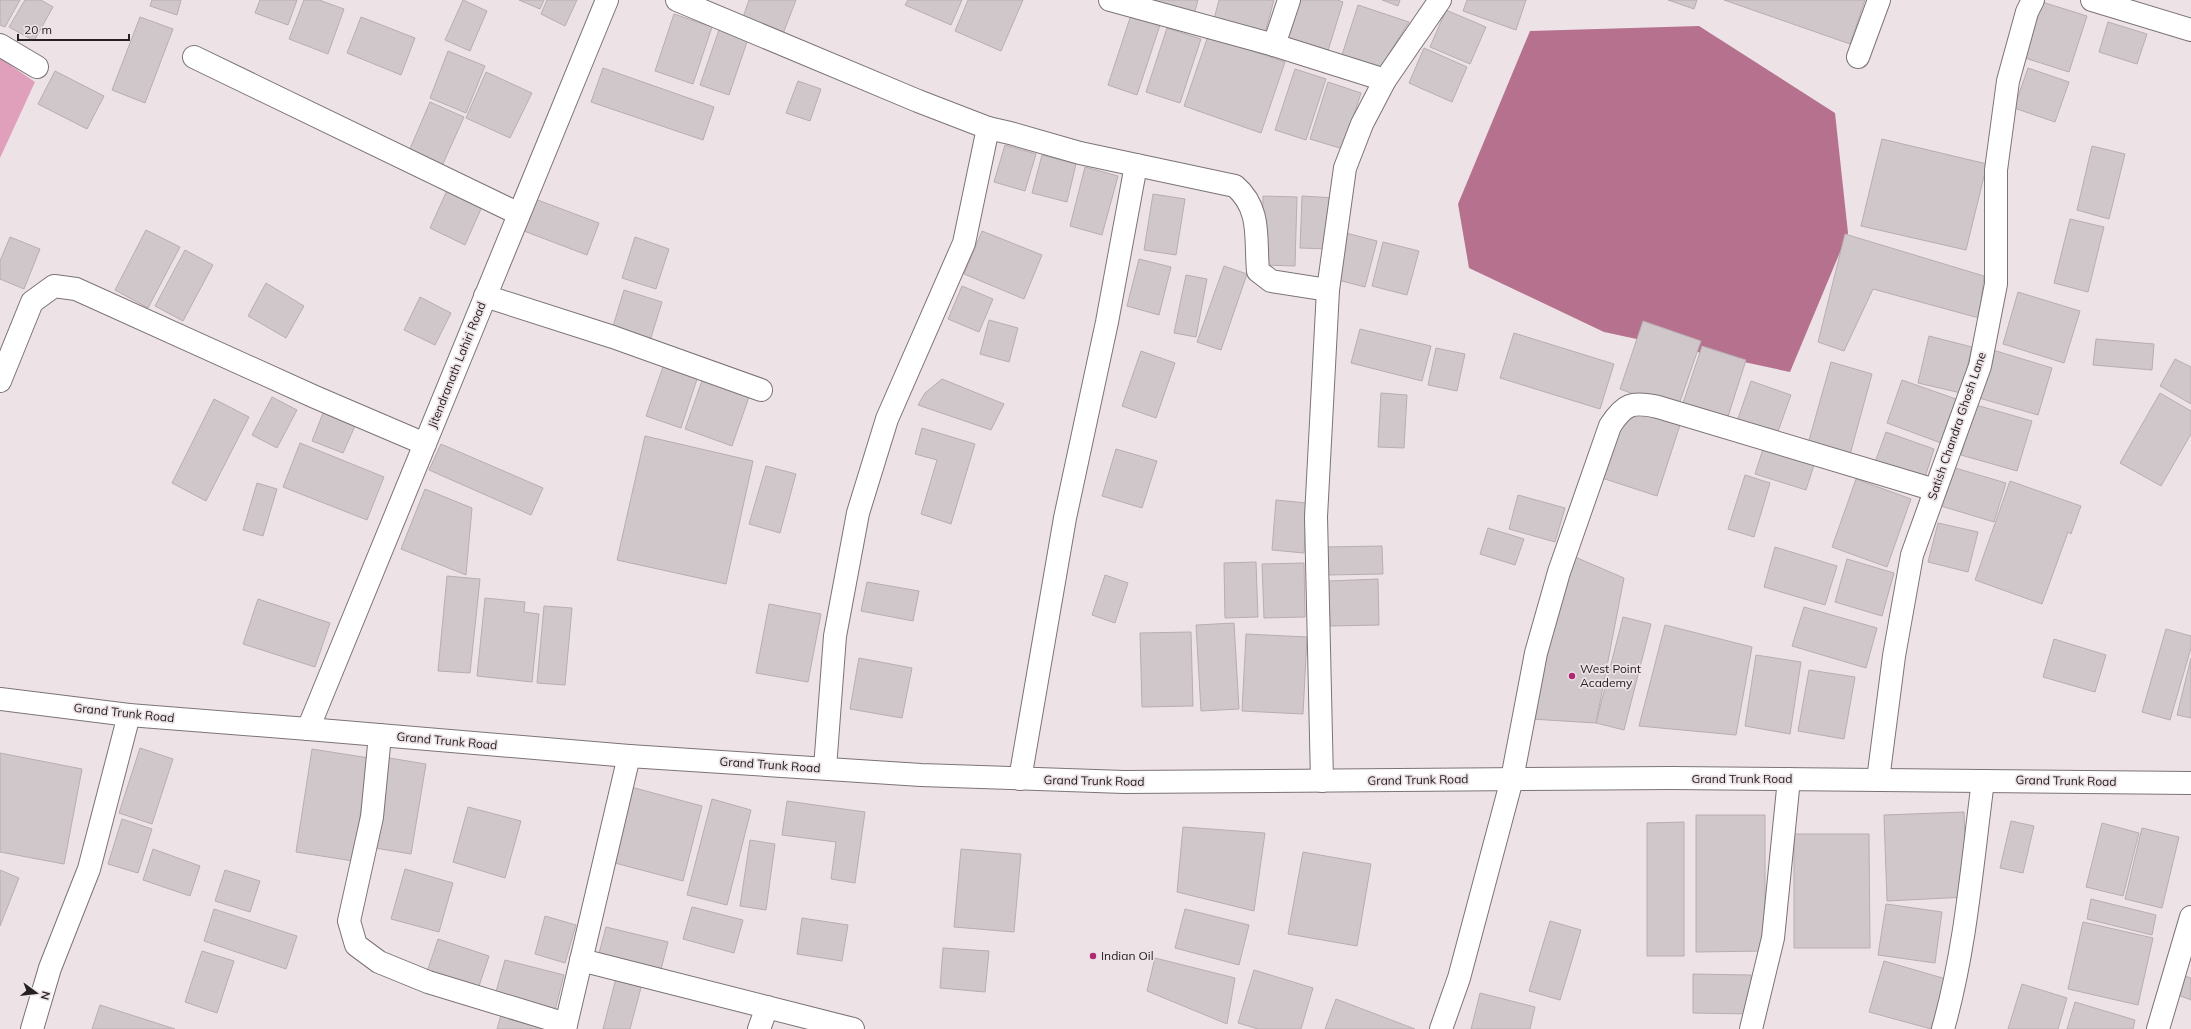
<svg xmlns="http://www.w3.org/2000/svg" width="2191" height="1029" viewBox="0 0 2191 1029" font-family="Mulish,sans-serif">
	<style>
		.green { fill: #e09fba }
		.water { fill: #b5718e }
		.building { fill: #d0c7ca; stroke: #b8aeb2 }
		.lines { fill: none; stroke-linecap: round; stroke-linejoin: round }
		.minor-casing { stroke: #7c7377; stroke-width: 24 }
		.major-casing { stroke: #7c7377; stroke-width: 24 }
		.minor { stroke: #fff; stroke-width: 22 }
		.major { stroke: #fff; stroke-width: 22 }
		.poi-dot { fill: #b02a71; stroke: #ede3e7; stroke-width: 1.5 }
		.labels { text-anchor: middle; stroke-width: 3.5; stroke-linejoin: round; paint-order: stroke }
		.street-label { font-size: 12px; fill: #252123; stroke: #ede3e7 }
		.poi-label { font-size: 12px; fill: #252123; stroke: #ede3e7; text-anchor: start }
	</style>
	<rect width="100%" height="100%" fill="#ede3e7"/>
	<!-- green -->
	<polygon class="green" points="0,58 35,82 0,158"/>
	<!-- water -->
	<polygon class="water" points="1699,26 1835,113 1848,233 1790,372 1604,332 1469,268 1458,204 1530,31"/>
	<!-- building -->
	<g class="building">
		<polygon points="0,0 20,0 5,27 0,25"/>
		<polygon points="25,0 41,0 53,7 34,41 9,27"/>
		<polygon points="152,0 181,0 177,15 150,6"/>
		<polygon points="260,0 297,0 288,25 255,13"/>
		<polygon points="304,0 319,0 344,9 328,54 289,39"/>
		<polygon points="463,0 487,11 470,51 445,40"/>
		<polygon points="519,0 544,0 540,9"/>
		<polygon points="547,0 577,0 565,26 541,14"/>
		<polygon points="749,0 796,0 781,39 741,23"/>
		<polygon points="908,0 962,0 951,25 905,5"/>
		<polygon points="968,0 1023,0 1001,51 955,31"/>
		<polygon points="1146,0 1198,0 1193,18"/>
		<polygon points="1219,0 1274,0 1265,33 1214,19"/>
		<polygon points="1298,0 1337,0 1343,2 1327,54 1285,40"/>
		<polygon points="1382,0 1400,0 1398,6"/>
		<polygon points="1467,0 1526,0 1516,30 1463,11"/>
		<polygon points="1668,0 1697,0 1694,9"/>
		<polygon points="1724,0 1865,0 1850,44"/>
		<polygon points="2042,2 2087,16 2069,72 2025,58"/>
		<polygon points="1358,5 1409,22 1390,52 1381,70 1341,58"/>
		<polygon points="1446,10 1486,27 1470,64 1430,47"/>
		<polygon points="674,14 712,27 693,84 655,71"/>
		<polygon points="1131,15 1160,25 1137,95 1108,85"/>
		<polygon points="140,17 173,29 145,103 112,90"/>
		<polygon points="361,17 415,38 401,75 347,53"/>
		<polygon points="2108,22 2147,34 2137,64 2099,52"/>
		<polygon points="720,27 749,36 729,95 700,85"/>
		<polygon points="1167,28 1201,39 1180,103 1146,92"/>
		<polygon points="1208,36 1285,62 1261,133 1184,106"/>
		<polygon points="1424,48 1467,67 1452,102 1409,83"/>
		<polygon points="448,51 485,66 466,113 430,98"/>
		<polygon points="603,68 714,107 703,140 591,102"/>
		<polygon points="2028,68 2069,82 2055,122 2014,108"/>
		<polygon points="1295,69 1326,79 1306,140 1275,130"/>
		<polygon points="55,71 104,96 87,129 38,104"/>
		<polygon points="486,72 532,93 510,138 466,118"/>
		<polygon points="798,81 821,89 810,121 786,113"/>
		<polygon points="1328,82 1361,93 1343,149 1310,139"/>
		<polygon points="430,102 464,117 442,166 409,151"/>
		<polygon points="1882,139 1987,164 1966,250 1861,226"/>
		<polygon points="1005,145 1036,154 1025,191 994,182"/>
		<polygon points="2092,146 2125,154 2109,219 2077,210"/>
		<polygon points="1042,155 1076,164 1067,202 1032,193"/>
		<polygon points="1085,167 1118,176 1102,235 1070,226"/>
		<polygon points="449,186 484,202 465,245 430,228"/>
		<polygon points="1153,194 1185,199 1176,255 1144,250"/>
		<polygon points="1263,196 1297,197 1295,266 1262,265"/>
		<polygon points="1302,196 1335,198 1331,249 1300,248"/>
		<polygon points="535,199 599,223 587,255 524,231"/>
		<polygon points="2070,219 2104,227 2088,292 2054,283"/>
		<polygon points="146,230 180,247 148,308 115,290"/>
		<polygon points="982,231 1042,255 1024,299 964,274"/>
		<polygon points="1346,233 1377,241 1365,287 1334,279"/>
		<polygon points="1845,234 1984,276 1979,318 1873,289 1844,351 1818,342"/>
		<polygon points="10,237 40,249 24,289 0,279 0,261"/>
		<polygon points="635,237 669,249 656,289 622,278"/>
		<polygon points="1383,242 1419,251 1407,295 1372,286"/>
		<polygon points="185,250 213,265 183,321 155,306"/>
		<polygon points="1139,259 1171,267 1159,315 1127,306"/>
		<polygon points="1224,266 1247,274 1221,350 1197,342"/>
		<polygon points="1186,275 1207,279 1196,337 1174,333"/>
		<polygon points="266,283 304,306 286,338 248,316"/>
		<polygon points="962,286 993,299 979,332 948,319"/>
		<polygon points="624,290 662,302 649,344 611,333"/>
		<polygon points="2018,292 2080,311 2064,363 2003,344"/>
		<polygon points="420,297 451,313 435,345 404,330"/>
		<polygon points="989,320 1018,328 1009,362 980,354"/>
		<polygon points="1643,321 1701,341 1677,410 1620,389"/>
		<polygon points="1360,329 1431,346 1422,381 1351,363"/>
		<polygon points="1514,333 1614,364 1600,409 1500,378"/>
		<polygon points="1929,336 1972,347 1961,393 1918,383"/>
		<polygon points="2096,339 2154,344 2152,370 2093,365"/>
		<polygon points="1702,346 1746,360 1726,423 1681,409"/>
		<polygon points="1436,348 1465,354 1457,391 1428,385"/>
		<polygon points="1993,350 2052,368 2038,415 1979,398"/>
		<polygon points="1141,351 1175,363 1156,418 1122,406"/>
		<polygon points="666,358 700,370 681,428 646,416"/>
		<polygon points="2175,359 2191,367 2191,404 2160,386"/>
		<polygon points="1831,362 1872,374 1848,462 1806,451"/>
		<polygon points="703,378 750,394 732,446 685,429"/>
		<polygon points="942,379 1004,404 991,430 918,405 925,393"/>
		<polygon points="1902,380 1956,399 1941,443 1887,423"/>
		<polygon points="1751,381 1791,395 1775,440 1735,427"/>
		<polygon points="1381,393 1407,395 1404,448 1378,447"/>
		<polygon points="2160,393 2191,411 2191,434 2161,486 2120,463"/>
		<polygon points="272,397 297,410 277,448 252,435"/>
		<polygon points="214,399 249,417 206,501 172,483"/>
		<polygon points="1976,405 2032,421 2017,471 1961,455"/>
		<polygon points="1626,408 1680,425 1657,496 1602,478"/>
		<polygon points="323,413 355,426 343,453 312,441"/>
		<polygon points="922,428 975,444 951,524 921,514 937,460 915,454"/>
		<polygon points="1886,432 1934,449 1921,490 1871,473"/>
		<polygon points="645,436 753,461 726,584 617,560"/>
		<polygon points="300,443 384,477 367,520 283,487"/>
		<polygon points="441,444 543,488 531,515 429,470"/>
		<polygon points="1116,449 1157,461 1142,508 1102,496"/>
		<polygon points="1763,449 1814,465 1806,490 1755,474"/>
		<polygon points="766,466 796,474 780,533 749,524"/>
		<polygon points="1952,467 2006,483 1994,522 1941,506"/>
		<polygon points="1745,475 1770,483 1754,537 1728,529"/>
		<polygon points="1856,479 1911,499 1887,567 1832,547"/>
		<polygon points="2010,481 2081,506 2071,534 2068,532 2042,604 1975,580"/>
		<polygon points="257,483 277,489 263,536 243,530"/>
		<polygon points="425,489 472,508 466,575 401,549"/>
		<polygon points="1518,495 1565,508 1555,542 1509,529"/>
		<polygon points="1276,500 1307,503 1304,553 1272,550"/>
		<polygon points="1938,523 1978,532 1968,572 1928,562"/>
		<polygon points="1488,528 1524,539 1515,565 1480,554"/>
		<polygon points="1382,546 1383,574 1327,575 1326,547"/>
		<polygon points="1775,547 1837,566 1825,605 1764,587"/>
		<polygon points="1575,557 1624,578 1596,723 1531,719 1548,633"/>
		<polygon points="1847,559 1894,573 1882,616 1835,602"/>
		<polygon points="1256,562 1258,617 1225,618 1224,563"/>
		<polygon points="1304,563 1305,617 1264,618 1262,564"/>
		<polygon points="1105,575 1128,583 1115,623 1092,615"/>
		<polygon points="447,576 480,579 470,673 438,671"/>
		<polygon points="1378,579 1379,625 1330,626 1329,581"/>
		<polygon points="867,582 919,591 913,621 861,611"/>
		<polygon points="485,598 525,602 524,612 539,614 532,682 477,676"/>
		<polygon points="258,599 330,623 315,667 243,644"/>
		<polygon points="769,604 821,614 808,682 756,673"/>
		<polygon points="544,606 572,608 565,685 537,683"/>
		<polygon points="1804,607 1877,628 1866,668 1792,646"/>
		<polygon points="1623,617 1651,624 1624,730 1596,723"/>
		<polygon points="1234,623 1239,709 1201,711 1196,625"/>
		<polygon points="1665,625 1752,647 1736,735 1639,726"/>
		<polygon points="2166,629 2191,636 2191,648 2170,720 2142,712"/>
		<polygon points="1191,632 1193,706 1142,707 1140,633"/>
		<polygon points="1246,634 1307,637 1303,714 1242,711"/>
		<polygon points="2054,639 2106,655 2095,692 2043,677"/>
		<polygon points="1756,655 1801,662 1790,734 1745,726"/>
		<polygon points="859,658 912,668 902,718 850,709"/>
		<polygon points="2191,658 2191,718 2177,715"/>
		<polygon points="1809,670 1855,677 1844,739 1798,731"/>
		<polygon points="140,748 173,759 152,824 119,813"/>
		<polygon points="312,749 369,758 353,861 296,852"/>
		<polygon points="0,753 82,769 64,864 0,852"/>
		<polygon points="377,756 426,764 411,854 363,846"/>
		<polygon points="631,787 702,806 683,881 611,862"/>
		<polygon points="712,799 751,810 727,905 687,895"/>
		<polygon points="787,801 865,812 855,883 831,879 836,842 782,835"/>
		<polygon points="468,807 521,821 505,878 453,862"/>
		<polygon points="1964,812 1967,897 1887,901 1884,815"/>
		<polygon points="1696,815 1765,815 1765,951 1696,952"/>
		<polygon points="122,819 152,829 138,873 108,864"/>
		<polygon points="2011,821 2034,826 2023,873 2000,868"/>
		<polygon points="1684,822 1684,956 1647,956 1647,823"/>
		<polygon points="2102,823 2139,833 2123,896 2086,887"/>
		<polygon points="1183,827 1265,833 1254,911 1177,892"/>
		<polygon points="2142,828 2179,837 2162,908 2125,899"/>
		<polygon points="1794,834 1869,834 1870,948 1794,948"/>
		<polygon points="750,840 775,844 766,910 740,906"/>
		<polygon points="153,849 200,866 190,896 143,880"/>
		<polygon points="961,849 1021,854 1014,932 954,927"/>
		<polygon points="1303,852 1371,864 1357,946 1288,934"/>
		<polygon points="405,869 453,883 439,932 391,919"/>
		<polygon points="0,870 19,878 0,926"/>
		<polygon points="225,870 260,881 250,912 215,901"/>
		<polygon points="2091,899 2156,915 2152,935 2087,919"/>
		<polygon points="1886,904 1942,912 1935,963 1878,955"/>
		<polygon points="692,907 743,920 734,953 683,939"/>
		<polygon points="214,909 297,936 286,969 204,941"/>
		<polygon points="1185,909 1249,925 1239,965 1175,948"/>
		<polygon points="545,916 576,925 565,963 535,954"/>
		<polygon points="802,918 848,925 842,961 797,954"/>
		<polygon points="1550,921 1581,930 1560,1000 1529,991"/>
		<polygon points="2083,922 2153,938 2138,1005 2068,989"/>
		<polygon points="606,927 668,942 659,977 597,961"/>
		<polygon points="438,939 489,956 476,995 425,978"/>
		<polygon points="943,948 989,951 985,992 940,988"/>
		<polygon points="202,951 234,961 217,1013 185,1002"/>
		<polygon points="1155,958 1235,978 1227,1024 1147,991"/>
		<polygon points="505,960 564,975 553,1018 493,1002"/>
		<polygon points="1884,961 1946,979 1931,1029 1869,1012"/>
		<polygon points="1254,970 1313,988 1301,1029 1258,1029 1238,1023"/>
		<polygon points="1693,974 1751,975 1751,1014 1693,1013"/>
		<polygon points="2185,976 2191,978 2191,1000 2178,995"/>
		<polygon points="616,978 642,984 630,1029 603,1029"/>
		<polygon points="2022,984 2067,998 2058,1029 2008,1029"/>
		<polygon points="1480,993 1535,1007 1530,1029 1471,1029"/>
		<polygon points="1336,999 1415,1029 1325,1029"/>
		<polygon points="2075,1002 2135,1020 2133,1029 2067,1029"/>
		<polygon points="100,1005 175,1029 92,1029"/>
		<polygon points="503,1008 556,1029 497,1029"/>
	</g>
	<g class="lines">
		<!-- minor casing -->
		<g class="minor-casing">
			<g id="minor">
				<path d="M 677,0 L 918,101 L 988,128 L 1010,133 L 1080,153 L 1235,186 C 1262,209 1255,240 1258,271 L 1271,281 L 1328,290"/>
				<polyline points="1110,0 1274,45 1385,80"/>
				<polyline points="2092,0 2191,30"/>
				<polyline points="0,45 37,67"/>
				<polyline points="1274,45 1289,0"/>
				<polyline points="194,57 519,214"/>
				<polyline points="1858,57 1879,0"/>
				<polyline points="485,296 613,337 761,390"/>
				<polyline points="0,381 32,302 54,286 76,289 315,397 425,444"/>
				<polyline points="308,729 607,0"/>
				<polyline points="380,735 372,817 349,921 356,945 379,962 428,982 566,1024"/>
				<polyline points="825,768 835,636 858,513 887,419 964,243 988,128"/>
				<polyline points="1020,779 1065,518 1107,322 1136,165"/>
				<polyline points="1878,780 1894,656 1912,555 1980,366 1996,284 1996,170 2008,81 2027,12 2033,0"/>
				<polyline points="1322,781 1316,517 1328,290 1345,168 1362,124 1385,80 1440,0"/>
				<polyline points="581,960 853,1029"/>
				<polyline points="32,1029 50,968 89,869 129,715"/>
				<polyline points="565,1029 629,756"/>
				<polyline points="759,1029 767,1007"/>
				<path d="M 1441,1029 L 1459,978 L 1512,779 L 1536,653 L 1559,572 L 1610,426 C 1624,404 1632,401 1658,407 L 1935,490"/>
				<polyline points="1751,1029 1773,938 1789,779"/>
				<path d="M 1943,1029 C 1966,948 1972,864 1983,781"/>
				<polyline points="2158,1029 2191,917"/>
			</g>
		</g>
		<!-- major casing -->
		<g class="major-casing">
			<polyline id="major" points="0,699 129,715 308,729 629,756 921,775 1124,782 1672,778 2191,783"/>
		</g>
		<!-- minor -->
		<use href="#minor" class="minor"/>
		<!-- major -->
		<use href="#major" class="major"/>
	</g>
	<!-- markers -->
	<g class="poi-dot">
		<circle cx="1572" cy="676" r="4"/>
		<circle cx="1093" cy="956" r="4"/>
	</g>
	<g class="labels">
		<!-- street labels -->
		<g class="street-label">
			<text transform="translate(457 365) rotate(-68)" y="4">Jitendranath Lahiri Road</text>
			<text transform="translate(1957 426) rotate(-71)" y="4">Satish Chandra Ghosh Lane</text>
			<text transform="translate(124 713) rotate(6)" y="4">Grand Trunk Road</text>
			<text transform="translate(447 741) rotate(5)" y="4">Grand Trunk Road</text>
			<text transform="translate(770 765) rotate(4)" y="4">Grand Trunk Road</text>
			<text x="1742" y="783">Grand Trunk Road</text>
			<text transform="translate(1418 780) rotate(-1)" y="4">Grand Trunk Road</text>
			<text transform="translate(1094 781) rotate(1)" y="4">Grand Trunk Road</text>
			<text transform="translate(2066 781) rotate(1)" y="4">Grand Trunk Road</text>
		</g>
		<!-- poi labels -->
		<g class="poi-label">
			<text x="1580" y="673">West Point<tspan x="1580" dy="14">Academy</tspan></text>
			<text x="1101" y="960">Indian Oil</text>
		</g>
	</g>
	<!-- north arrow -->
	<g transform="translate(36 993) rotate(105)" stroke="#ede3e7" stroke-width="3" paint-order="stroke">
	<path d="M0-3L7 15L0 10L-7 15Z" fill="#252123"/>
	<text y="-6" font-size="11" font-weight="bold" text-anchor="middle" fill="#252123">N</text>
	</g>
	<!-- scale -->
	<path d="M18 34v6h111v-6" fill="none" stroke="#252123" stroke-width="2"/>
	<text x="24" y="34" font-size="12" fill="#252123" stroke="#ede3e7" stroke-width="3" paint-order="stroke">20 m</text>
</svg>
